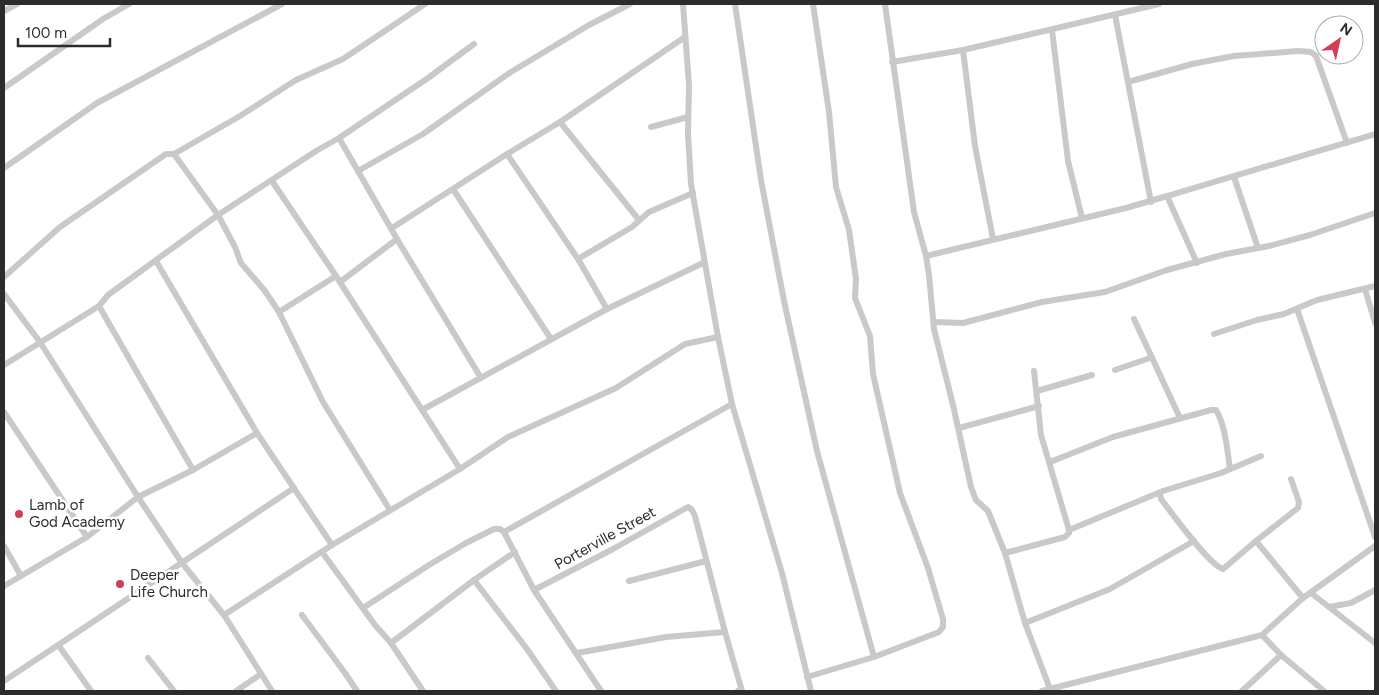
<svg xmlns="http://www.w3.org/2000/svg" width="1379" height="695" viewBox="0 0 1379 695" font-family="Figtree,sans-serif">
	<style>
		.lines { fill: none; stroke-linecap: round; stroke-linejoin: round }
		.minor { stroke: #c9c9c9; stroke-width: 6 }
		.poi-dot { fill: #d33e56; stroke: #fff; stroke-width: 2 }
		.labels { text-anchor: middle; stroke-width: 5; stroke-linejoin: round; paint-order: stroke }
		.poi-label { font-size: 15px; fill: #2c2c2c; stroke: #fff; text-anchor: start }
		.street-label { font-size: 15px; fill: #2c2c2c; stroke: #fff }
	</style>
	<rect width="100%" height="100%" fill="#fff"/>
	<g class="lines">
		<!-- minor -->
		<g class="minor">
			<polyline points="683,4 689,85 688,134 691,184 718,337 732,404 782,573 811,691"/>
			<polyline points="735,4 761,180 784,301 817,451 874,657"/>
			<polyline points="885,4 914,212 926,256 929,275 934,329 953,405 971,487 976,500 988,511 1005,553 1025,623 1050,689"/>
			<polyline points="4,11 17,4"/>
			<polyline points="1115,15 1151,202"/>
			<polyline points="1052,30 1068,161 1082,218"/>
			<polyline points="963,50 975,146 993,239"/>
			<polyline points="892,62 963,50 1159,4"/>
			<polyline points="1128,82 1192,64 1234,56 1298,51 1311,52 1316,56 1347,143"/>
			<polyline points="4,88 103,19 129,4"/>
			<polyline points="560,122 639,220"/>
			<polyline points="651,127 688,117"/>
			<polyline points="339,138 428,78 474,44"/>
			<polyline points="174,154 240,116 296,80 343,59 425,4"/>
			<polyline points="507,154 560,122 685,37"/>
			<polyline points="4,168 97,103 282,4"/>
			<polyline points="358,171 423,134 511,72 589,25 630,4"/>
			<polyline points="1234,177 1258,248"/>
			<polyline points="272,181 336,276 460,469"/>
			<polyline points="453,189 551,339"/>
			<polyline points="1167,196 1375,134"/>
			<polyline points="392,228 507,154 578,259 607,309"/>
			<polyline points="926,256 1126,208 1167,196 1197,263"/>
			<polyline points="578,259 632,227 649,212 693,193"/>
			<polyline points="156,261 257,433 332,545"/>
			<polyline points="4,277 60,227 166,154 174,154 218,215 235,247 241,263 265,291 279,312 323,402 390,510"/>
			<polyline points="340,282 397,239"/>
			<polyline points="1365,289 1375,323"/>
			<polyline points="4,294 40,342 138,497 182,563 224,615 272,691"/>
			<polyline points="99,306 193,470"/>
			<polyline points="1297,309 1375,537"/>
			<polyline points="279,312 336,276"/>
			<polyline points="1134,319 1180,418"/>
			<polyline points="934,322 963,323 1042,302 1105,292 1167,270 1226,254 1269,246 1310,235 1375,213"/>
			<polyline points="1214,334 1257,320 1284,314 1317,300 1375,286"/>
			<polyline points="4,365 99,306 108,295 218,215 316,151 339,138 397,239 481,378"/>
			<polyline points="1115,370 1150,358"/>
			<polyline points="1037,391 1092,375"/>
			<polyline points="422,410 607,309 705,262"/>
			<polyline points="4,412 87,537"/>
			<polyline points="959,428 1039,406"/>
			<path d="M 1050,462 L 1113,437 L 1211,410 L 1216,410 C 1226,427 1227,450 1230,469"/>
			<path d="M 1160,494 L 1161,499 C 1172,513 1209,565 1223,569 L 1256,541 L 1298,508 L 1299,502 L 1291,479"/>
			<polyline points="1069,530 1163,491 1221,473 1261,456"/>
			<polyline points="504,532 732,404"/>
			<polyline points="1256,541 1303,598"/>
			<polyline points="4,546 21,576"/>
			<polyline points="322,552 375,625 391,643 423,691"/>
			<polyline points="1005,553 1065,537 1069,533 1069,530 1041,435 1034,371"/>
			<polyline points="474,580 527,649 556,691"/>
			<polyline points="629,581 706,561"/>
			<polyline points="4,586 87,537 138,497 193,470 257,433"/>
			<polyline points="534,590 613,549 688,507 692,510 695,516 725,632 742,691 738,691"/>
			<polyline points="1311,593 1375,643"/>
			<polyline points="1329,607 1351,603 1375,590"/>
			<polyline points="363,608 429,565 466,543 494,529 500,529 504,532 534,590 601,691"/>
			<polyline points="224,615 332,545 460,469 508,437 616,388 685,344 718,337"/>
			<polyline points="302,615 345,673 357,691"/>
			<polyline points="1025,623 1110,589 1194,541"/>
			<polyline points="1262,635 1281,655 1324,691"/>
			<polyline points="391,643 474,580 515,552"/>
			<polyline points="59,646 91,691"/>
			<polyline points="577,653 666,637 725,632"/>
			<polyline points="148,658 174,691"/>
			<polyline points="807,677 874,657 939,632 943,627 943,619 928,568 900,493 873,374 870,336 855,298 856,279 849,230 836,187 829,112 813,4"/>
			<polyline points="4,681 294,488"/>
			<polyline points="236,691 261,674"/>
			<polyline points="1042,691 1262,635 1303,598 1375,546"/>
			<polyline points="1242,691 1281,655"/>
		</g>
	</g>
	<!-- markers -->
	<g class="poi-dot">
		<circle cx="19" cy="514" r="5"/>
		<circle cx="120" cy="584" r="5"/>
	</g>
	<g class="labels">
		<!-- poi labels -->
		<g class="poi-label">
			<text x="29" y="510">Lamb of<tspan x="29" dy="17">God Academy</tspan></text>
			<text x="130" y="580">Deeper<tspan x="130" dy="17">Life Church</tspan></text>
		</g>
		<!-- street labels -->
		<g class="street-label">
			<text transform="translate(605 538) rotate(-29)" y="5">Porterville Street</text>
		</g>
	</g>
	<!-- border -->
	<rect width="1379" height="695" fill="none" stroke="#2c2c2c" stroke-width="10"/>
	<!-- north arrow -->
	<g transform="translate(1339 40) rotate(34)"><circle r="24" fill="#ffffff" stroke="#ababab"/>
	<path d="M0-4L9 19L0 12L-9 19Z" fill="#d33e56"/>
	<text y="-8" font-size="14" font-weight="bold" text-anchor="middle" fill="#2c2c2c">N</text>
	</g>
	<!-- scale -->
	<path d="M18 38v8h92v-8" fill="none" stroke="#2c2c2c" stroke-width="2.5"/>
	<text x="25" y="38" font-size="15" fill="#2c2c2c" stroke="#ffffff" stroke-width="4" paint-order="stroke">100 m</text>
</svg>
